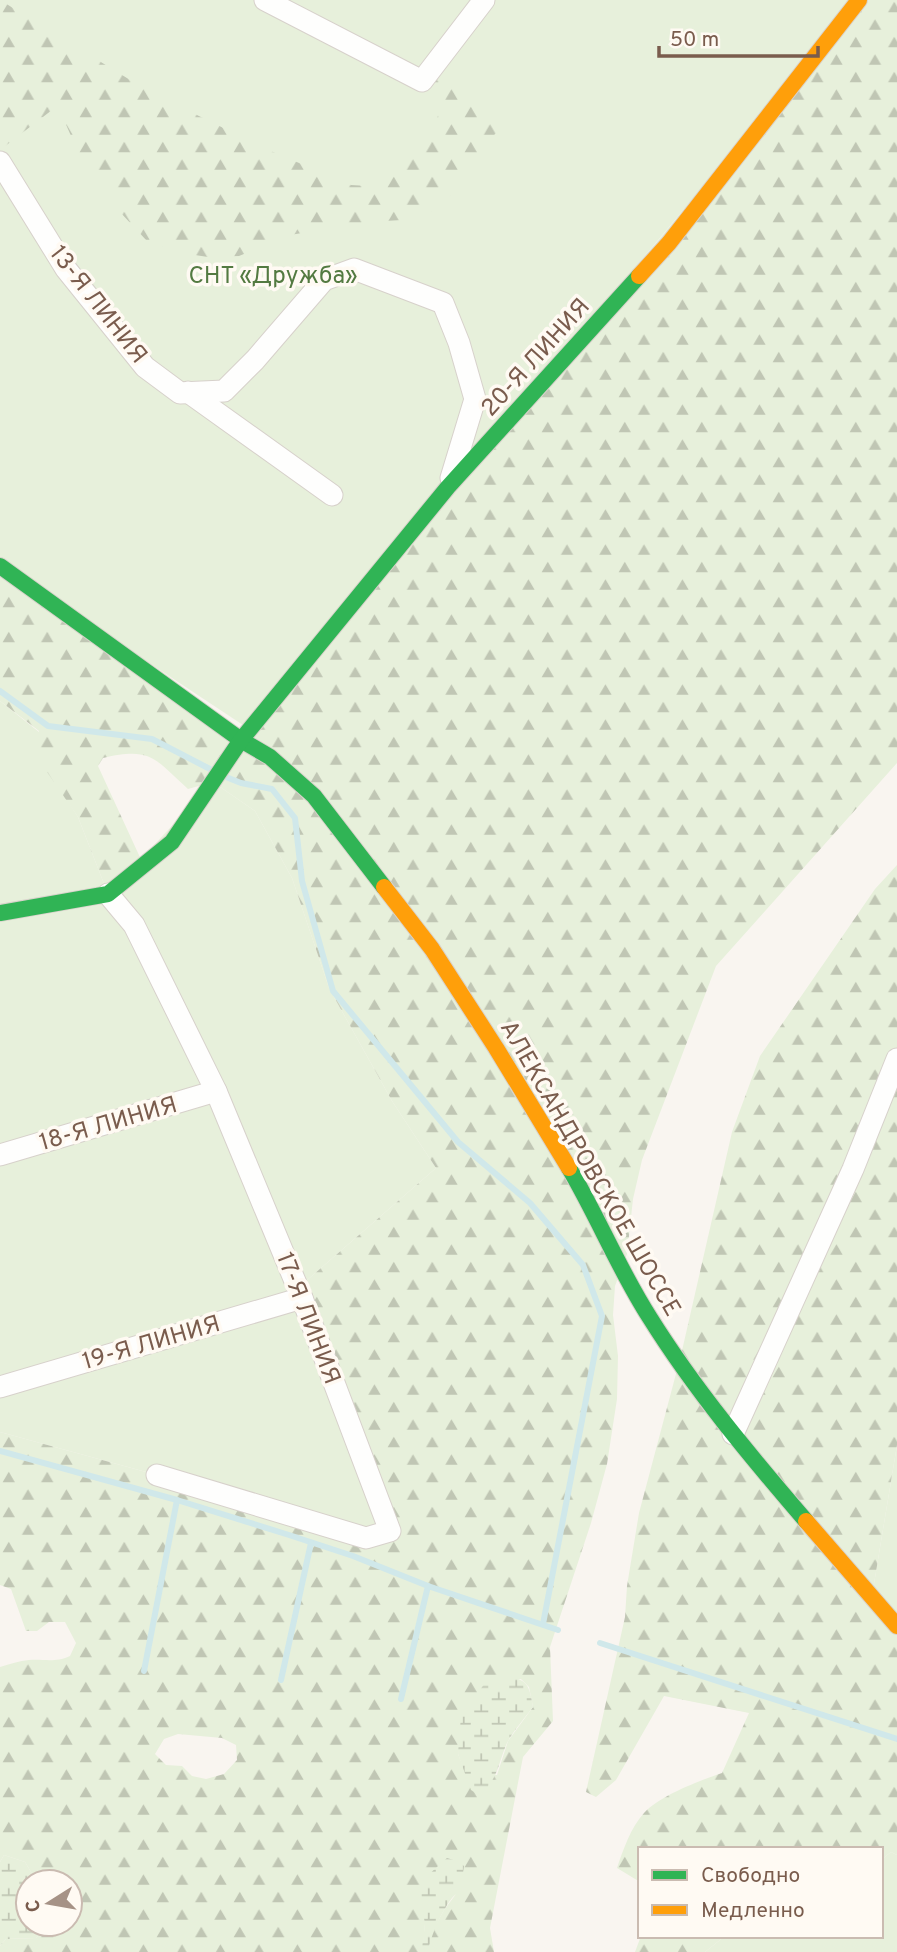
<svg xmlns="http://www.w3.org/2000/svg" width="897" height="1952" viewBox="0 0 897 1952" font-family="Overpass,sans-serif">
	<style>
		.green { fill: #e7f0db }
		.forest { fill: url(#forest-firs); fill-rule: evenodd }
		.wetland { fill: url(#wetland-marsh) }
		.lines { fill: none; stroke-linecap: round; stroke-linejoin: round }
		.stream { stroke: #d0e8ea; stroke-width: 6 }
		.street-casing { stroke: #d7d1cb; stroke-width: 23 }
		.fast-casing { stroke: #d9d2cb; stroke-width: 18 }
		.slow-casing { stroke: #d9d2cb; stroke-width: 18 }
		.street { stroke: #fefefd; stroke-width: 21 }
		.fast { stroke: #30b455; stroke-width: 16 }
		.slow { stroke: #ff9f0a; stroke-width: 16 }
		.labels { text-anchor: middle; stroke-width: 7; stroke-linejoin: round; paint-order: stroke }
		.park-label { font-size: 24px; fill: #537a41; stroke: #fffaf3 }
		.street-label { font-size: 24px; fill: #7a5c4d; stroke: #fffaf3 }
	</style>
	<defs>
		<pattern id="forest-firs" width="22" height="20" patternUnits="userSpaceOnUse" patternTransform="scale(1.75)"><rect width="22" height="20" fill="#e7f0db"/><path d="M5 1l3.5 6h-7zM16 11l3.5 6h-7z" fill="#c0c6b4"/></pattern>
		<pattern id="wetland-marsh" width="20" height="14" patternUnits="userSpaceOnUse" patternTransform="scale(1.75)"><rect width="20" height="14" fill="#e7f0db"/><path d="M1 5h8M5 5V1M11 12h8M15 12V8" fill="none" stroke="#c0c6b4"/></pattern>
	</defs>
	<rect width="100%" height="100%" fill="#f9f5f0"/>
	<!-- green -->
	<g class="green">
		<polygon points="0,0 859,0 249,729 0,564"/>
		<polygon points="0,701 39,732 62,792 78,817 108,894 213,782 255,811 292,878 329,988 392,1101 436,1168 298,1288 390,1531 366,1538 157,1475 0,1432"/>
		<polygon points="897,1445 897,1627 871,1602"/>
		<polygon points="891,1852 897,1855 897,1952 705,1952 725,1936 881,1936 881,1860"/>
	</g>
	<!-- forest -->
	<g class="forest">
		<polygon points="0,0 148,91 266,149 351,185 384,187 432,134 442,103 422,81 437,62 506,122 485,145 444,204 419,219 367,222 290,235 239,256 208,257 182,253 147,241 120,212 79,154 64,120 52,110 0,150"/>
		<path d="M 859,0 L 897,0 L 897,763 L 716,966 L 642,1160 L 633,1199 L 627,1254 L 615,1286 L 613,1315 L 618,1356 L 617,1399 L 607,1464 L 591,1523 L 550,1647 L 553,1721 L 523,1757 L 490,1928 L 494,1952 L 0,1952 L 0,1946 L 6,1939 L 36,1938 L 49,1924 L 70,1924 L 70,1882 L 37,1882 L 25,1862 L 4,1855 L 0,1862 L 0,1667 C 10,1664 19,1661 29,1660 C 46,1659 54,1663 70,1656 L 76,1643 L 65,1622 L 49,1622 L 37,1631 L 26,1631 L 11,1589 L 0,1585 L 0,1432 L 157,1475 L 366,1538 L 390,1531 L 298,1288 L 436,1168 L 392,1101 L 329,988 L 292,878 L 255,811 L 213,782 L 188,789 C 154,758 151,747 103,758 L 98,766 L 144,866 L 108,894 L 78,817 L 36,756 L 39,731 L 0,701 L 0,564 L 240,741 ZM 521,1679 L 529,1687 L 533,1707 L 508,1741 L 497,1775 L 465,1771 L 458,1754 L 475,1698 L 485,1684 ZM 178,1734 L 222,1738 L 236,1745 L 237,1760 L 224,1774 L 206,1779 L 192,1776 L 182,1766 L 166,1765 L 155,1754 L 164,1739 ZM 456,1894 L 444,1910 L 423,1948 L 425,1924 Z"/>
		<path d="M 897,865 L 897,1445 L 871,1602 L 897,1627 L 897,1855 L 891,1852 L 881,1860 L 881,1849 L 640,1849 L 640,1882 L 617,1868 C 623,1850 631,1827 644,1813 C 661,1795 699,1781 722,1773 L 749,1713 L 664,1696 L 616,1780 L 596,1797 L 586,1792 L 625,1617 L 627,1586 L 639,1513 L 681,1355 L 732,1132 L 760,1056 L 875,889 Z"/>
		<polygon points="641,1936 725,1936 705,1952 635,1952"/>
	</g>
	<!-- wetland -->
	<g class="wetland">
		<path d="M 505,1676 C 528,1680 529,1684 533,1707 C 525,1718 513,1731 507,1743 C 498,1763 498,1781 479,1795 L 471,1790 L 458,1754 L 461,1716 L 485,1683 Z"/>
		<polygon points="4,1855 25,1862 37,1882 28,1882 28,1924 49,1924 36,1938 6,1939 0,1946 0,1862"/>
		<path d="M 447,1858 L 457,1861 L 464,1866 C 461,1891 454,1892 443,1912 C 436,1924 432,1936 428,1949 L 422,1949 L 425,1924 L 420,1894 L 426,1877 Z"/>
	</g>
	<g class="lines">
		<!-- stream -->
		<g class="stream">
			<polyline points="0,691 48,726 152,739 210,769"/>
			<polyline points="226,777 241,783 272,789 295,818 302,881 333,991 458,1142 530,1203 583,1265 602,1316 543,1624"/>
			<polyline points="0,1451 177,1500 289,1535 353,1556 428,1586 558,1630"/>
			<polyline points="600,1643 897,1739"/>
			<polyline points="144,1671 177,1500"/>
			<polyline points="281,1680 311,1543"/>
			<polyline points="401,1699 428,1586"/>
		</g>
		<!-- street casing -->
		<g class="street-casing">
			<g id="street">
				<polyline points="265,0 422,81 484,0"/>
				<polyline points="0,162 66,269 145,367 180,393 224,391 255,360 324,280 354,269 443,303 459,343 475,399 451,478"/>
				<polyline points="188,392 332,495"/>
				<polyline points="108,894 134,925 216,1091 302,1298 390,1531 366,1538 157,1475"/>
				<polyline points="0,1155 216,1091"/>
				<polyline points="0,1387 302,1298"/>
				<polyline points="733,1434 853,1169 897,1059"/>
			</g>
		</g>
		<!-- fast casing -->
		<g class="fast-casing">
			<g id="fast">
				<polyline points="0,566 241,740 270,757 314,796 384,887"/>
				<polyline points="0,913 108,894 172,842 241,740 448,487 639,276"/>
				<path d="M 569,1168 C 598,1217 619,1270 650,1318 C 695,1390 751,1457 806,1521"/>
			</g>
		</g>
		<!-- slow casing -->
		<g class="slow-casing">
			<g id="slow">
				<polyline points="639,276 669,243 859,0"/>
				<polyline points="384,887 432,949 496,1048 569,1168"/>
				<polyline points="806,1521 897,1626"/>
			</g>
		</g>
		<!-- street -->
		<use href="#street" class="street"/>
		<!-- fast -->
		<use href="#fast" class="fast"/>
		<!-- slow -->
		<use href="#slow" class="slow"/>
	</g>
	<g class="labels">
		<!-- park labels -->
		<g class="park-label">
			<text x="273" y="283">СНТ «Дружба»</text>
		</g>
		<!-- street labels -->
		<g class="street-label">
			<text transform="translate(99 304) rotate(52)" y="8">13-Я ЛИНИЯ</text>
			<text transform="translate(535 357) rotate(-48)" y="8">20-Я ЛИНИЯ</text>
			<text transform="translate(108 1123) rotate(-16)" y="8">18-Я ЛИНИЯ</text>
			<text transform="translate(591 1168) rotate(60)" y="8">АЛЕКСАНДРОВСКОЕ ШОССЕ</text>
			<text transform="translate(309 1318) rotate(69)" y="8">17-Я ЛИНИЯ</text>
			<text transform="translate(151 1342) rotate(-16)" y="8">19-Я ЛИНИЯ</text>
		</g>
	</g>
	<!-- legend -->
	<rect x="638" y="1847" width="245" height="91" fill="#fffaf3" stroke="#cabbb1" stroke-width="2"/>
	<rect x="652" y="1870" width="35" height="10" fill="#30b455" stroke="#cabbb1" stroke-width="2"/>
	<text x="701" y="1882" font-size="21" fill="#7a5c4d">Свободно</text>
	<rect x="652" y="1905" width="35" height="10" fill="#ff9f0a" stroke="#cabbb1" stroke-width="2"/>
	<text x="701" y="1917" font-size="21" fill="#7a5c4d">Медленно</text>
	<!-- north arrow -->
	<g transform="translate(49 1903) rotate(259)"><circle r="33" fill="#fffaf3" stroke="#cabbb1" stroke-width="2"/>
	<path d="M0-5L12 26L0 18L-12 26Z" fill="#a69286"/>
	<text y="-10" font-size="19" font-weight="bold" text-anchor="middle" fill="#7a5c4d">С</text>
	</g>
	<!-- scale -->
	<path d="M659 46v10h159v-10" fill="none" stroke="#7a5c4d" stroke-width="3.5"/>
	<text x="670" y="46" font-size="21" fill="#7a5c4d" stroke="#fffaf3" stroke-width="5" paint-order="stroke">50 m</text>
</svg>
